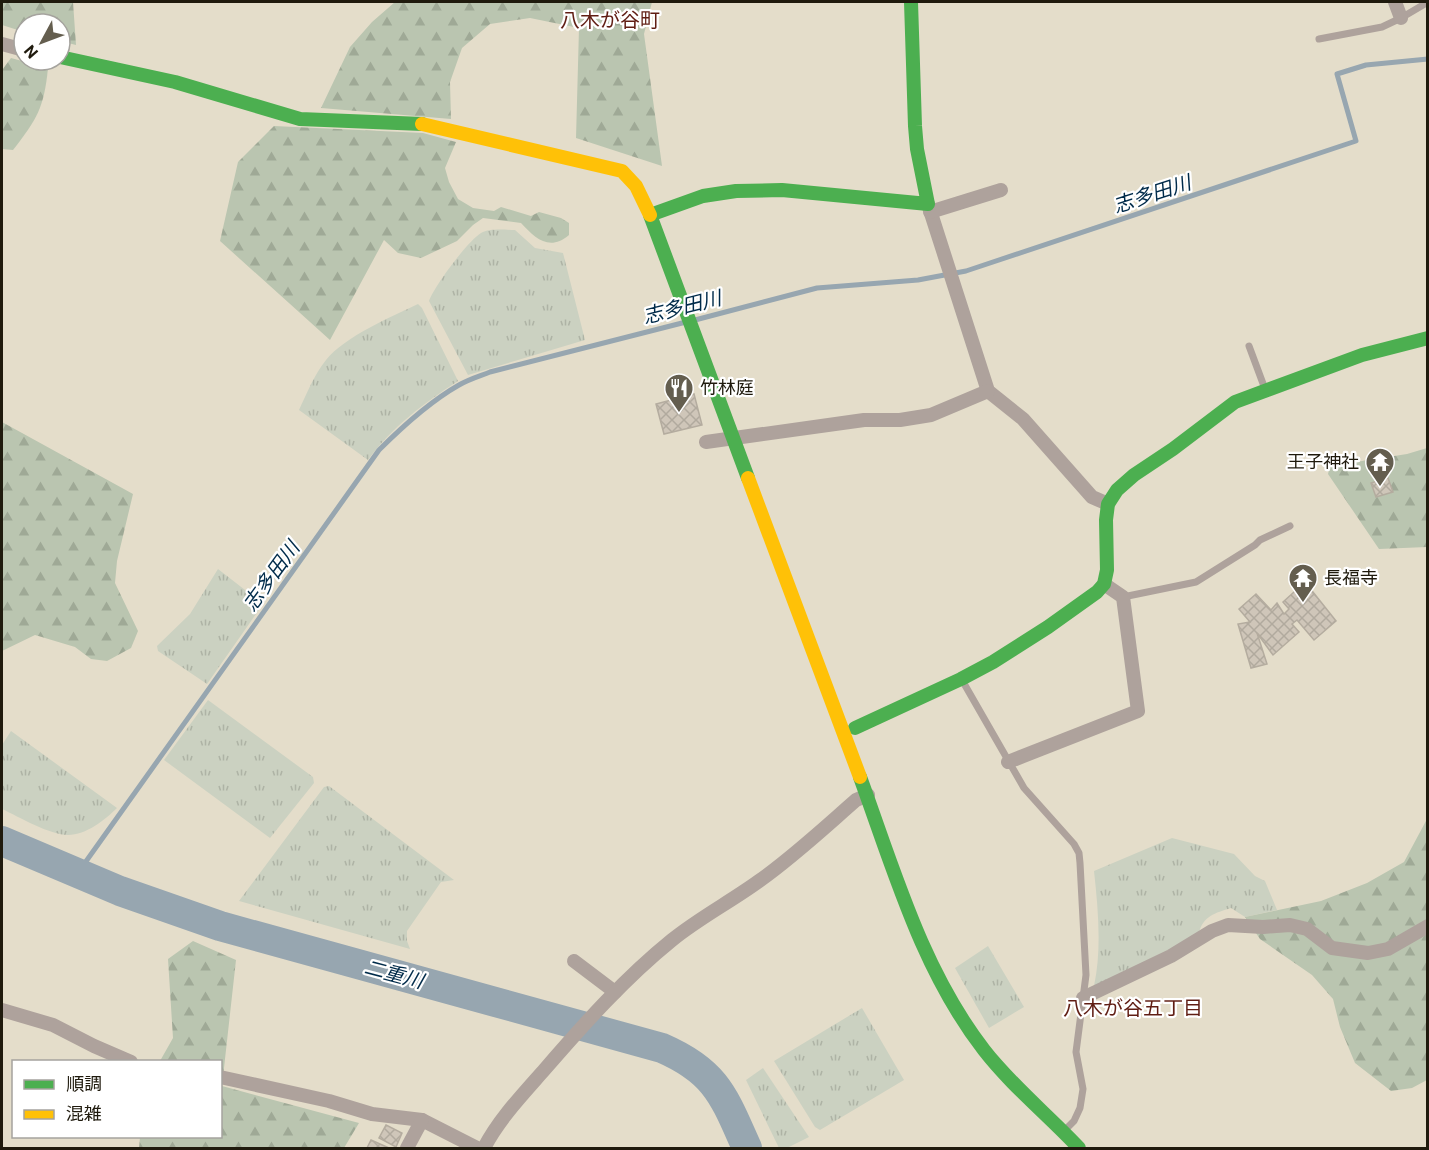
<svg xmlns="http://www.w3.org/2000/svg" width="1429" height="1150" viewBox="0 0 1429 1150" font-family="Roboto,'Noto Sans JP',sans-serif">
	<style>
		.grass { fill: url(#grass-tufts) }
		.forest { fill: url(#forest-firs) }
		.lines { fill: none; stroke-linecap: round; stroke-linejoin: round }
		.stream { stroke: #97a6b0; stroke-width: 5 }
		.river { stroke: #97a6b0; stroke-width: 30 }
		.building { fill: url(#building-cross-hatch); stroke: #b4ac9f; stroke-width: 1.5 }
		.lane { stroke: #aea29c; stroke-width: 7 }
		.street { stroke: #aea29c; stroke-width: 14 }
		.fast { stroke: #4caf50; stroke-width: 14 }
		.slow { stroke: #ffc107; stroke-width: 14 }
		.labels { text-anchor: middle; stroke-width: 4.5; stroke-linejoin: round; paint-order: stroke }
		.poi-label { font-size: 18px; fill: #1f1a0d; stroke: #fff; text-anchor: start }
		.neighbourhood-label { font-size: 20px; fill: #601d13; stroke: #fff }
		.water-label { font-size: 20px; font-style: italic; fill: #002b4a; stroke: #fff }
	</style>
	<defs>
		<pattern id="grass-tufts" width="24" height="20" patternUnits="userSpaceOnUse" patternTransform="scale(1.5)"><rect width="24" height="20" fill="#cbd1c1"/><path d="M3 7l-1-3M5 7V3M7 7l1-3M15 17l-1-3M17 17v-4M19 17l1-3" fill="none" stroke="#aeb3a5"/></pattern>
		<pattern id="forest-firs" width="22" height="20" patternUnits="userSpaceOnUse" patternTransform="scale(1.5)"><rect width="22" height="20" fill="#bac5b0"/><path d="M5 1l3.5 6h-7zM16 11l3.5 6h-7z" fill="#9fa996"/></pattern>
		<pattern id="building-cross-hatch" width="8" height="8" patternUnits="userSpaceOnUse" patternTransform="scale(1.5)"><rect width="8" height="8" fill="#cfc6b9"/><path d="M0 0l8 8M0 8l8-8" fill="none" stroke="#b1aa9e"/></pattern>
	</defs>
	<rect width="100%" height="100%" fill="#e4ddca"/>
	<!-- grass -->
	<g class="grass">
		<path d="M 515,230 L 535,248 L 563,253 L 585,340 L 468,375 L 429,301 C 435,285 468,241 481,233 C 490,228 505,230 515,230 Z"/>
		<path d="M 418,304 L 422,308 L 458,381 C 424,403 392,427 368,460 L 299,410 C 307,393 314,375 326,360 C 344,337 391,317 418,304 Z"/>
		<polygon points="218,569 263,604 207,684 158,651 157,646 190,614"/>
		<polygon points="208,700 313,777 314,783 270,838 164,760"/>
		<path d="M 11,731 L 117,808 C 105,820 86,835 68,835 C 50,835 19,817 2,809 L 2,745 Z"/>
		<polygon points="329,786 454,880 441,882 407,931 407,941 410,949 239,901 324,787"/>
		<path d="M 1172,838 L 1234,854 L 1255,876 L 1265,881 L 1277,910 L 1245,917 L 1231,908 C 1215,913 1203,916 1199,933 L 1173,948 L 1094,986 C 1102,949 1098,908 1094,871 Z"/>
		<polygon points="988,946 1024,1007 989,1028 955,968"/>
		<polygon points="862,1008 904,1080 820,1130 815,1127 774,1061"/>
		<polygon points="763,1068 809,1137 787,1148 779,1148 746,1080"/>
	</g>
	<!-- forest -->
	<g class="forest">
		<polygon points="2,2 73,2 76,45 60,41 60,24 24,24 24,32 2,25"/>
		<polygon points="395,2 652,2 644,34 662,166 576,138 579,28 530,18 490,24 462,48 450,82 451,119 321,108 350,47 372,22"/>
		<path d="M 11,58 L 48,68 C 44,108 37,119 13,150 L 2,149 L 2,70 Z"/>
		<path d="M 274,126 L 423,133 L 456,142 L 445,168 L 449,182 L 458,199 L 473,208 L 494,211 L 501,207 L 531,216 L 539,212 L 561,218 L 569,223 L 569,235 C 549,252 535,238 521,223 L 483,218 L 473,225 L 457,241 L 421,258 L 398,253 L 384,240 L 330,340 L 220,241 L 238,162 Z"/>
		<polygon points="2,422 133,494 117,561 115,583 138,631 131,648 107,661 91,659 75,647 35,635 2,651"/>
		<polygon points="1427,448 1427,547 1379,549 1328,474 1330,466 1407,454"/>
		<polygon points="1427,819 1427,1080 1412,1088 1391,1091 1355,1063 1340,1027 1333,999 1312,975 1260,939 1245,917 1321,901 1367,883 1404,862"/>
		<polygon points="193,941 236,960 222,1086 359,1123 344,1148 139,1148 140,1137 220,1136 220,1062 160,1061 173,1038 168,959"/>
	</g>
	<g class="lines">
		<!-- stream -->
		<g class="stream">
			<polyline points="695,320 817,288 918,280 966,271 1356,141 1337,74 1366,65 1428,59"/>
			<path d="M 77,874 L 379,450 C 403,426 429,402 459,385 C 469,379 480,376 490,372 L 686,322"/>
		</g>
		<!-- river -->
		<path class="river" d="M 2,841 L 120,891 L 220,926 L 662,1048 C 717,1072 724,1097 747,1148"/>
	</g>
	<!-- building -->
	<g class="building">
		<polygon points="694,394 702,425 664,434 656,404"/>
		<polygon points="1388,478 1393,492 1376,497 1371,483"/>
		<polygon points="1305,582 1336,621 1314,640 1297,620 1292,624 1299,632 1273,655 1257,633 1267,664 1251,668 1238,624 1250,622 1239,609 1256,594 1271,610 1277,603 1284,614 1289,609 1283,602"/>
		<polygon points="386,1125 402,1133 396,1147 379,1138"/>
		<polygon points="371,1140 389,1148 367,1148"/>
	</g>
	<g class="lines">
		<!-- lane -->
		<g class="lane">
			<polyline points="1319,39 1382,27 1401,18 1428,2"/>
			<polyline points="1249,346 1265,389"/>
			<polyline points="1123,597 1196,582 1255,545 1260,540 1290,526"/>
			<polyline points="962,680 1024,788 1074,844 1079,853 1080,863 1086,975 1076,1052 1083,1089 1080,1108 1074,1121 1064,1131"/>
		</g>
		<!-- street -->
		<g class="street">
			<polyline points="1395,2 1401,18"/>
			<polyline points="2,44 24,50"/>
			<polyline points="928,204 988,391 1023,419 1092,497 1108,504"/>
			<polyline points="930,212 1001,190"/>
			<polyline points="706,442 864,420 900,420 931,415 988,391"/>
			<polyline points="1008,762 1138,711 1123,597 1104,584"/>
			<polyline points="574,961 615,992"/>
			<polyline points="1083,998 1171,956 1212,931 1228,925 1263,927 1290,925 1307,929 1332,948 1368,953 1388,949 1428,926"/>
			<polyline points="2,1010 53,1025 94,1046 131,1062"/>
			<polyline points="220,1077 329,1101 372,1114 422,1120 477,1148"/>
			<polyline points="407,1148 422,1120"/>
			<path d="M 484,1148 C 499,1119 523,1094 545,1069 C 584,1024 625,978 672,940 C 699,918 730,902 759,881 C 793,857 824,828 856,800 L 868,795"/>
		</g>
		<!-- fast -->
		<g class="fast">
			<polyline points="60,57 175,82 300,119 422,124"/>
			<polyline points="748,478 650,215 703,196 736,191 782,190 928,204 917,149 915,126 911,2"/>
			<polyline points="855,728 961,679 993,662 1048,627 1097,592 1104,584 1107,570 1106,520 1108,504 1117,490 1134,475 1173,449 1235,402 1362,355 1428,338"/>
			<path d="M 860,777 C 894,870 922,970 984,1050 C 1012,1086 1048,1115 1079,1148"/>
		</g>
		<!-- slow -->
		<g class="slow">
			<polyline points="422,124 622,171 636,186 650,215"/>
			<polyline points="748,478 860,777"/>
		</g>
	</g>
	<!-- icons -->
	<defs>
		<g id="restaurant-pin" transform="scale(1.5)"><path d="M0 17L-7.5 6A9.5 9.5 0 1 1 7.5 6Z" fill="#645e4f" stroke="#fff"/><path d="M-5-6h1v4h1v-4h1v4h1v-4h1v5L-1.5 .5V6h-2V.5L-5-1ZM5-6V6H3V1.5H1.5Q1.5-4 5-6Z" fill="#fff"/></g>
		<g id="temple-pin" transform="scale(1.5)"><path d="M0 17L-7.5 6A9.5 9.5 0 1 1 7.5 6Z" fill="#645e4f" stroke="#fff"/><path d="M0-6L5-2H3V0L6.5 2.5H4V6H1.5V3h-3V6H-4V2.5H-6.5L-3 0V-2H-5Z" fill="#fff"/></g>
	</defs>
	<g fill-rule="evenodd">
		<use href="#restaurant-pin" x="679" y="388"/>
		<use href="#temple-pin" x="1380" y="462"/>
		<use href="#temple-pin" x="1303" y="578"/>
	</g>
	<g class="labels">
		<!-- poi labels -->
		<g class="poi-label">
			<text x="700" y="394">竹林庭</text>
			<text x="1359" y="468" text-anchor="end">王子神社</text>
			<text x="1324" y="584">長福寺</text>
		</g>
		<!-- neighbourhood labels -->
		<g class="neighbourhood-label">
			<text x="610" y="27">八木が谷町</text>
			<text x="1133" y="1015">八木が谷五丁目</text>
		</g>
		<!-- water labels -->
		<g class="water-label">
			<text transform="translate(1152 194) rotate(-18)" y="7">志多田川</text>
			<text transform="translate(682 307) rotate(-14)" y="7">志多田川</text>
			<text transform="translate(271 576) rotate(-54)" y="7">志多田川</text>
			<text transform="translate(394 974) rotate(15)" y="7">二重川</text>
		</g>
	</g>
	<!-- border -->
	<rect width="1429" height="1150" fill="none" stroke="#1f1a0d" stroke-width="6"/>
	<!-- legend -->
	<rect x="12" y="1060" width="210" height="78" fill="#ffffff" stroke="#a5a39e" stroke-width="1.5"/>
	<rect x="24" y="1080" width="30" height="9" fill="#4caf50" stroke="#a5a39e" stroke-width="1.5"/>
	<text x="66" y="1090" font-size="18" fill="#1f1a0d">順調</text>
	<rect x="24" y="1110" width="30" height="9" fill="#ffc107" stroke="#a5a39e" stroke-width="1.5"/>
	<text x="66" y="1120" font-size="18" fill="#1f1a0d">混雑</text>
	<!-- north arrow -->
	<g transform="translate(42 42) rotate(229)"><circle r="28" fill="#ffffff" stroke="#a5a39e" stroke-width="1.5"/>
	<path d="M0-4.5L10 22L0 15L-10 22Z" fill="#645e4f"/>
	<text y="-9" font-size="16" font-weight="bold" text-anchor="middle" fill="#1f1a0d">N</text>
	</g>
</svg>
